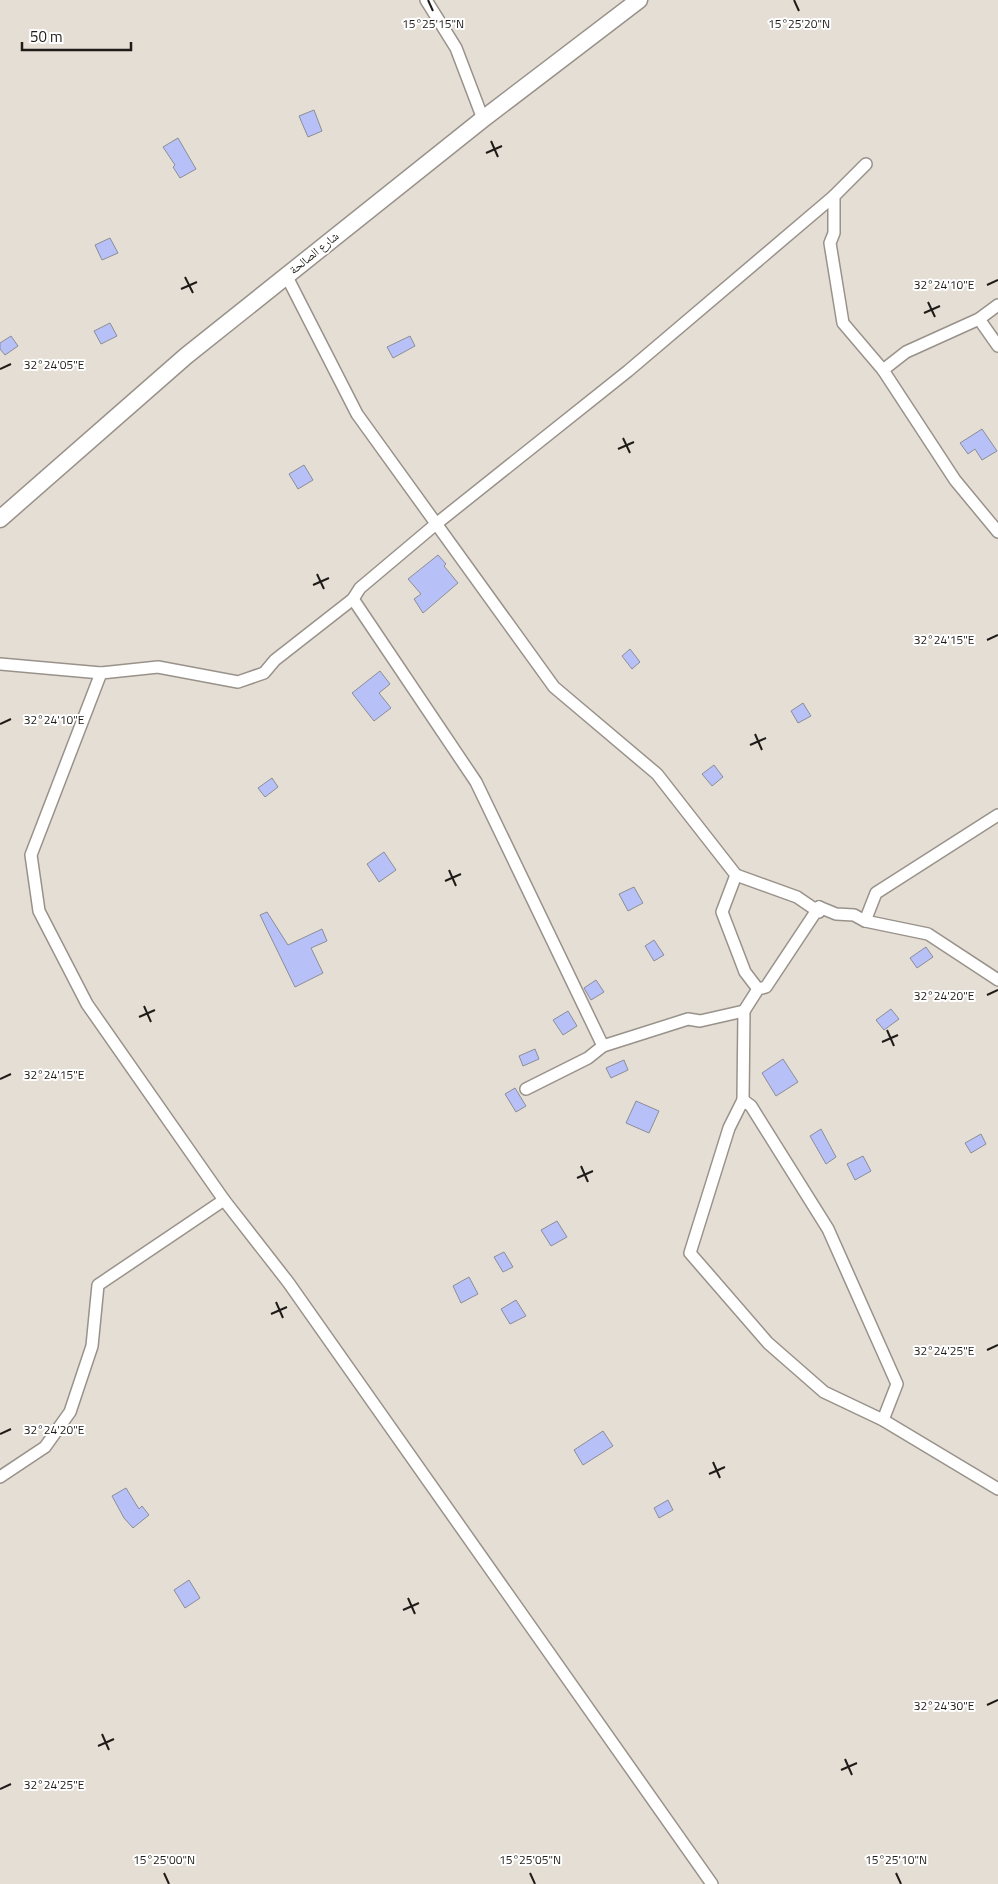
<svg xmlns="http://www.w3.org/2000/svg" width="998" height="1884" viewBox="0 0 998 1884" font-family="'Titillium Web','Noto Naskh Arabic',sans-serif">
	<style>
		.building { fill: #b8c1f7; stroke: #8b8d96 }
		.lines { fill: none; stroke-linecap: round; stroke-linejoin: round }
		.minor-casing { stroke: #99928a; stroke-width: 14 }
		.secondary-casing { stroke: #99928a; stroke-width: 19 }
		.minor { stroke: #fff; stroke-width: 11 }
		.secondary { stroke: #fff; stroke-width: 16 }
		.ticks { fill: none; stroke: #1e1b18; stroke-width: 2 }
		.labels { text-anchor: middle; stroke-width: 4; stroke-linejoin: round; paint-order: stroke }
		.street-label { font-size: 12px; fill: #1e1b18; stroke: #fff }
		.ticks-label { font-size: 12px; text-anchor: middle; fill: #1e1b18; stroke: #fff; stroke-width: 4; stroke-linejoin: round; paint-order: stroke }
	</style>
	<rect width="100%" height="100%" fill="#e5ded5"/>
	<!-- building -->
	<g class="building">
		<polygon points="314,110 322,131 308,137 299,116"/>
		<polygon points="178,138 196,169 180,178 173,167 175,165 163,147"/>
		<polygon points="110,238 118,253 102,260 95,245"/>
		<polygon points="110,323 117,336 101,344 94,331"/>
		<polygon points="11,336 18,346 5,355 0,349 0,343"/>
		<polygon points="410,336 415,346 393,358 387,347"/>
		<polygon points="982,429 997,451 982,460 975,449 968,454 960,443"/>
		<polygon points="304,465 313,480 298,489 289,474"/>
		<polygon points="438,555 446,564 444,566 458,583 423,613 414,599 421,594 408,579"/>
		<polygon points="630,649 640,662 632,669 622,656"/>
		<polygon points="380,671 390,684 379,693 391,708 374,721 352,693"/>
		<polygon points="803,703 811,716 798,723 791,711"/>
		<polygon points="714,765 723,777 712,786 702,774"/>
		<polygon points="272,778 278,787 265,797 258,788"/>
		<polygon points="384,852 396,870 379,882 367,864"/>
		<polygon points="634,887 643,903 628,911 619,894"/>
		<polygon points="267,912 288,945 322,929 327,941 311,948 323,973 295,987 260,915"/>
		<polygon points="654,940 664,955 654,961 645,946"/>
		<polygon points="926,947 933,957 917,968 910,958"/>
		<polygon points="596,980 604,992 591,1000 584,988"/>
		<polygon points="891,1009 899,1019 884,1030 876,1020"/>
		<polygon points="568,1011 577,1026 563,1035 553,1020"/>
		<polygon points="535,1049 539,1059 523,1066 519,1056"/>
		<polygon points="783,1059 798,1082 776,1096 762,1073"/>
		<polygon points="624,1060 628,1070 611,1078 606,1068"/>
		<polygon points="515,1088 526,1106 516,1112 505,1094"/>
		<polygon points="636,1101 659,1111 649,1133 626,1123"/>
		<polygon points="821,1129 836,1157 826,1164 810,1136"/>
		<polygon points="981,1134 986,1144 971,1153 965,1143"/>
		<polygon points="863,1156 871,1171 855,1180 847,1164"/>
		<polygon points="557,1221 567,1237 551,1246 541,1230"/>
		<polygon points="504,1252 513,1267 503,1272 494,1257"/>
		<polygon points="469,1277 478,1294 461,1303 453,1286"/>
		<polygon points="516,1300 526,1316 510,1324 501,1309"/>
		<polygon points="603,1431 613,1446 583,1465 574,1450"/>
		<polygon points="126,1488 139,1509 142,1506 149,1515 133,1528 124,1518 112,1496"/>
		<polygon points="668,1500 673,1510 659,1518 654,1508"/>
		<polygon points="189,1580 200,1598 185,1608 174,1590"/>
	</g>
	<g class="lines">
		<!-- minor casing -->
		<g class="minor-casing">
			<g id="minor">
				<polyline points="426,0 456,48 483,119"/>
				<polyline points="866,164 834,196 834,233 830,243 843,323 883,370 955,480 998,532"/>
				<polyline points="286,275 357,414 554,687 657,774 736,875 797,897 819,912 819,907"/>
				<polyline points="979,319 998,346"/>
				<polyline points="883,370 906,352 979,319 998,305"/>
				<polyline points="353,599 476,782 603,1046"/>
				<polyline points="0,664 101,673"/>
				<polyline points="736,875 722,912 745,972 758,989"/>
				<polyline points="819,907 766,987 758,989 744,1011 743,1100 729,1128 690,1253 768,1343 824,1392 883,1420 998,1489"/>
				<polyline points="819,907 836,914 854,915 865,921 928,934 998,980"/>
				<polyline points="865,921 876,893 998,815"/>
				<polyline points="526,1089 588,1058 603,1046 688,1019 700,1021 744,1011"/>
				<polyline points="743,1100 751,1106 828,1229 897,1384 883,1420"/>
				<polyline points="0,1477 45,1447 70,1412 92,1346 98,1285 224,1200"/>
				<polyline points="712,1884 288,1282 224,1200 87,1004 39,911 31,855 101,673 158,667 238,682 264,673 275,660 353,599 360,588 436,524 628,371 834,196"/>
			</g>
		</g>
		<!-- secondary casing -->
		<g class="secondary-casing">
			<polyline id="secondary" points="0,519 186,356 483,119 639,0"/>
		</g>
		<!-- minor -->
		<use href="#minor" class="minor"/>
		<!-- secondary -->
		<use href="#secondary" class="secondary"/>
	</g>
	<!-- ticks -->
	<path class="ticks" d="M 428,0 L 433,11M 794,0 L 799,11M 491,141 L 498,157M 486,153 L 502,146M 185,277 L 193,293M 987,285 L 998,280M 181,289 L 197,282M 928,302 L 935,317M 924,313 L 940,306M 0,369 L 11,364M 623,438 L 630,453M 618,449 L 634,442M 317,574 L 324,589M 313,585 L 329,578M 987,640 L 998,635M 0,724 L 11,719M 755,734 L 762,750M 750,745 L 766,738M 449,870 L 456,886M 445,881 L 461,874M 987,995 L 998,990M 144,1006 L 151,1022M 139,1017 L 155,1010M 887,1030 L 894,1046M 882,1042 L 898,1035M 0,1079 L 11,1074M 581,1166 L 588,1182M 577,1178 L 593,1171M 276,1302 L 283,1318M 271,1314 L 287,1307M 987,1350 L 998,1345M 0,1434 L 11,1429M 713,1462 L 720,1478M 709,1474 L 725,1467M 408,1598 L 415,1614M 403,1610 L 419,1603M 987,1705 L 998,1700M 102,1734 L 109,1750M 98,1746 L 114,1739M 845,1759 L 852,1775M 841,1770 L 857,1763M 0,1789 L 11,1784M 164,1873 L 169,1884M 530,1873 L 535,1884M 896,1873 L 901,1884"/>
	<g class="labels">
		<!-- street labels -->
		<g class="street-label">
			<text transform="translate(314 253) rotate(-39)" y="4">شارع الصالحة</text>
		</g>
	</g>
	<g class="ticks-label">
		<text x="433" y="28">15°25'15"N</text>
		<text x="799" y="28">15°25'20"N</text>
		<text x="944" y="289">32°24'10"E</text>
		<text x="54" y="369">32°24'05"E</text>
		<text x="944" y="644">32°24'15"E</text>
		<text x="54" y="724">32°24'10"E</text>
		<text x="944" y="1000">32°24'20"E</text>
		<text x="54" y="1079">32°24'15"E</text>
		<text x="944" y="1355">32°24'25"E</text>
		<text x="54" y="1434">32°24'20"E</text>
		<text x="944" y="1710">32°24'30"E</text>
		<text x="54" y="1789">32°24'25"E</text>
		<text x="164" y="1864">15°25'00"N</text>
		<text x="530" y="1864">15°25'05"N</text>
		<text x="896" y="1864">15°25'10"N</text>
	</g>
	<!-- scale -->
	<path d="M22 42v8h109v-8" fill="none" stroke="#1e1b18" stroke-width="2.5"/>
	<text x="30" y="42" font-size="15" fill="#1e1b18" stroke="#ffffff" stroke-width="4" paint-order="stroke">50 m</text>
</svg>
